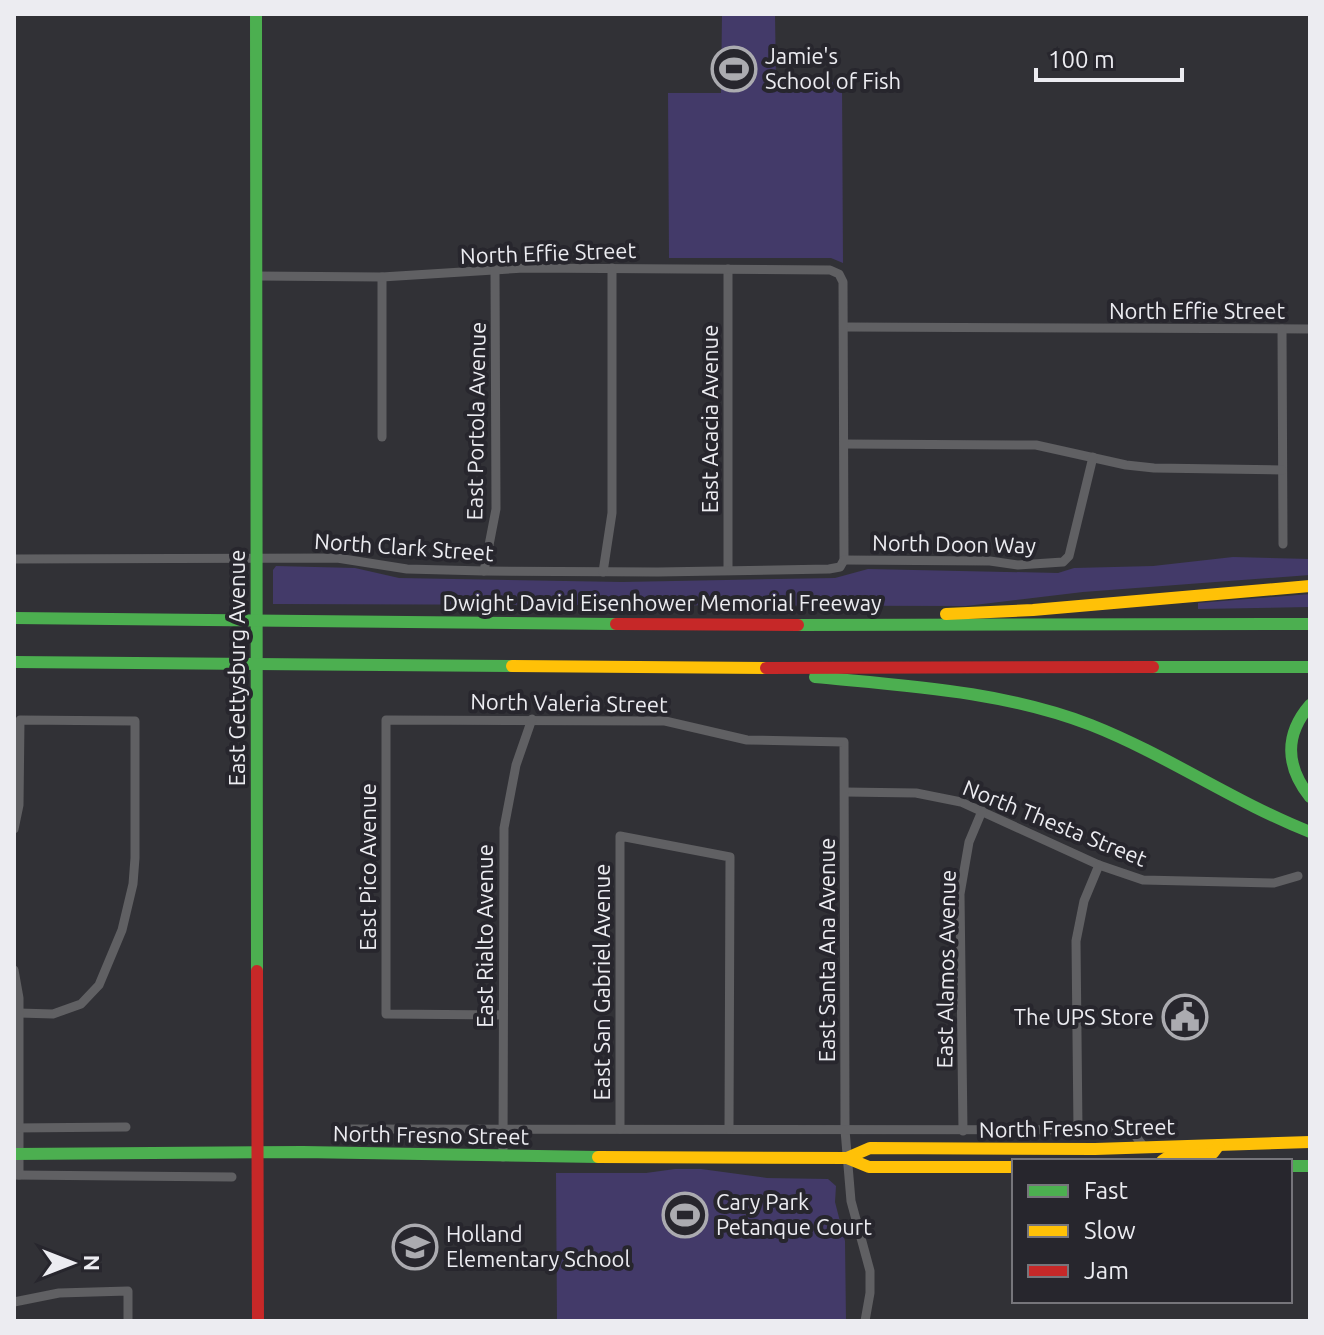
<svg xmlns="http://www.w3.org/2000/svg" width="1324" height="1335" viewBox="0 0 1324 1335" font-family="Ubuntu,sans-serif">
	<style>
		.green { fill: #433a69 }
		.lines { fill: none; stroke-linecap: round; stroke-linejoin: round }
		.street { stroke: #606063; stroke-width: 9 }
		.fast { stroke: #4caf50; stroke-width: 12 }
		.slow { stroke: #ffc107; stroke-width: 12 }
		.jam { stroke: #c62828; stroke-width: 12 }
		.labels { text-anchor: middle; stroke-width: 8; stroke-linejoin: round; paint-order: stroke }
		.poi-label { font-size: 22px; fill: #ececf1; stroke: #27262d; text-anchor: start }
		.street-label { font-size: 22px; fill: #ececf1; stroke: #27262d }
	</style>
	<rect width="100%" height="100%" fill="#313136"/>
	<!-- green -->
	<g class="green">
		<polygon points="722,14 775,14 776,82 842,82 843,263 831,258 669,258 668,93 721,93"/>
		<polygon points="1233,557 1310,559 1310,575 1083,592 966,606 273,604 273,570 276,566 355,568 399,578 622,582 835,578 868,569 1058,573 1074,568 1153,566"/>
		<polygon points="1310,594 1310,607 1198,609 1198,603"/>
		<polygon points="675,1169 701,1169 767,1178 828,1179 836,1186 835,1202 845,1241 846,1321 557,1321 556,1173 646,1173"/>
	</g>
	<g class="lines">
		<!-- street -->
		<g class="street">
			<polyline points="728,269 728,570"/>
			<polyline points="382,277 382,437"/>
			<polyline points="844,327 1310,329"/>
			<polyline points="1282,329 1283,544"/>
			<polyline points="844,444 1036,445 1126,465 1154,468 1282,470"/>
			<polyline points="14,559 337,558 407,569 484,571 658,572 829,569 840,567 844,560 843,282 839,274 830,270 524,268 382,277 256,276"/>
			<polyline points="844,560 990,561 1018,565 1063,562 1069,556 1093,457"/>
			<polyline points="484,571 496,509 495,271"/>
			<polyline points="603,572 612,513 612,268"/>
			<polyline points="845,792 916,793 961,802 1099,865 1143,880 1274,883 1298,876"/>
			<polyline points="14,829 19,805 20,720 135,721 135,858 133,884 122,930 99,985 81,1004 53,1014 19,1013"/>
			<polyline points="14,970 19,998 19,1175"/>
			<polyline points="503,1015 386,1014 386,720 665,721 747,740 844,742 845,1130 851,1201 870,1271 870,1293 865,1321"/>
			<polyline points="14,1128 126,1127"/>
			<polyline points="345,1129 1131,1130 1144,1147"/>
			<polyline points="620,1129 620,836 730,857 729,1129"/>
			<polyline points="1078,1130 1076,941 1084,901 1099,865"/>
			<polyline points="963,1131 960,894 969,842 982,811"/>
			<polyline points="503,1157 504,828 516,765 532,719"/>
			<polyline points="14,1175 232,1177"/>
			<polyline points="14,1302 59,1293 128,1291 128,1321"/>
		</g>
		<!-- fast -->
		<g class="fast">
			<polyline points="256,14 257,971"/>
			<polyline points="14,618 616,624"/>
			<polyline points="798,625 1310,624"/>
			<polyline points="14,662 512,666"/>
			<polyline points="1153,667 1310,667"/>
			<path d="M 815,677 C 908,686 1003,691 1091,725 C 1167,755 1234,802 1310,832"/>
			<path d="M 1310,705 C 1284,735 1286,767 1310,797"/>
			<polyline points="14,1154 303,1152 598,1157"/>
			<polyline points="1290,1166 1310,1166"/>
		</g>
		<!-- slow -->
		<g class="slow">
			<polyline points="946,614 1033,610 1310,586"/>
			<polyline points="512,666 766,668"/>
			<polyline points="598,1157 847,1158 869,1167 1014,1167"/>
			<polyline points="847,1158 870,1148 1095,1149 1310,1142"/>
			<polyline points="1162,1161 1168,1157 1207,1155 1213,1153 1219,1145"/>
		</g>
		<!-- jam -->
		<g class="jam">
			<polyline points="616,624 798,625"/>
			<polyline points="766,668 1153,667"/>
			<polyline points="257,971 258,1321"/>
		</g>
	</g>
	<!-- icons -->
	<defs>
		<g id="stadium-ring" transform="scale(2.3)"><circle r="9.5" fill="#27262d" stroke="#ababb0" stroke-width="1.5"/><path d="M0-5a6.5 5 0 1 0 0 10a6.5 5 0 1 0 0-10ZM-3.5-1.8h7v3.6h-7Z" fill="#ababb0"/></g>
		<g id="civic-ring" transform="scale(2.3)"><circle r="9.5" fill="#27262d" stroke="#ababb0" stroke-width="1.5"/><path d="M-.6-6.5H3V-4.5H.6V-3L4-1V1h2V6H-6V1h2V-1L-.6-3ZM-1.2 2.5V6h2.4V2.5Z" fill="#ababb0"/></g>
		<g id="school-ring" transform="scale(2.3)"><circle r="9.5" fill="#27262d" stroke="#ababb0" stroke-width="1.5"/><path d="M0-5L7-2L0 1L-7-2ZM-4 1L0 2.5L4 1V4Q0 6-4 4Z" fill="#ababb0"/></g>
	</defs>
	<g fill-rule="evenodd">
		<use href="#stadium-ring" x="734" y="69"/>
		<use href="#civic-ring" x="1185" y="1017"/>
		<use href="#stadium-ring" x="685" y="1215"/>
		<use href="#school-ring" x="415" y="1247"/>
	</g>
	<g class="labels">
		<!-- poi labels -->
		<g class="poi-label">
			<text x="765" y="64">Jamie's<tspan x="765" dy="25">School of Fish</tspan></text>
			<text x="1154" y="1025" text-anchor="end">The UPS Store</text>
			<text x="716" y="1210">Cary Park<tspan x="716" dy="25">Petanque Court</tspan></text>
			<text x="446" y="1242">Holland<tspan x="446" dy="25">Elementary School</tspan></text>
		</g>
		<!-- street labels -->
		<g class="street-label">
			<text transform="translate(548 253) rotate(-2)" y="8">North Effie Street</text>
			<text x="1197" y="319">North Effie Street</text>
			<text transform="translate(710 419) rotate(-90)" y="8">East Acacia Avenue</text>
			<text transform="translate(476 421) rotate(-89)" y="8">East Portola Avenue</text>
			<text transform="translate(954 544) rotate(1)" y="8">North Doon Way</text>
			<text transform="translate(404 547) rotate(4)" y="8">North Clark Street</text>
			<text x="662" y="611">Dwight David Eisenhower Memorial Freeway</text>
			<text transform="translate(237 668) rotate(-90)" y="8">East Gettysburg Avenue</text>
			<text transform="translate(569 703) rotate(1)" y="8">North Valeria Street</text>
			<text transform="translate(1055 823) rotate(22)" y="8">North Thesta Street</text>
			<text transform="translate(368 867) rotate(-90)" y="8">East Pico Avenue</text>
			<text transform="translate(485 936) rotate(-90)" y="8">East Rialto Avenue</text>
			<text transform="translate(827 950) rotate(-90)" y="8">East Santa Ana Avenue</text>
			<text transform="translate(946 969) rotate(-89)" y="8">East Alamos Avenue</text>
			<text transform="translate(602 982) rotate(-90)" y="8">East San Gabriel Avenue</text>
			<text transform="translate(1077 1128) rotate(-1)" y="8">North Fresno Street</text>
			<text transform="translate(431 1135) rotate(1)" y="8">North Fresno Street</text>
		</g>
	</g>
	<!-- border -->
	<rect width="1324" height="1335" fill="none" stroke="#ececf1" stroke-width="32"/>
	<!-- legend -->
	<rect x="1012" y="1159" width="280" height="144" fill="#27262d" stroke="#76757b" stroke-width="2"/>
	<rect x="1028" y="1185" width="40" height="12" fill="#4caf50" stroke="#76757b" stroke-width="2"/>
	<text x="1084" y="1199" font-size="24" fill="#ececf1">Fast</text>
	<rect x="1028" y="1225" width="40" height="12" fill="#ffc107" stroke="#76757b" stroke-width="2"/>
	<text x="1084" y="1239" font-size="24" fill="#ececf1">Slow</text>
	<rect x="1028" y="1265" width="40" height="12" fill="#c62828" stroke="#76757b" stroke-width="2"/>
	<text x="1084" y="1279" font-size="24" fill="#ececf1">Jam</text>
	<!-- north arrow -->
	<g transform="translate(72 1263) rotate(90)" stroke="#27262d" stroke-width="6" paint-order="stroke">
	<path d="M0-6L14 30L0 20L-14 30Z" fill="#ececf1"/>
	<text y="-12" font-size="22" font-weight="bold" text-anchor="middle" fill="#ececf1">N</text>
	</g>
	<!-- scale -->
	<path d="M1036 68v12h146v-12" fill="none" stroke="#ececf1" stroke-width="4"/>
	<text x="1048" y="68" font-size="24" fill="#ececf1" stroke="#27262d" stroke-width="6" paint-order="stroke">100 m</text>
</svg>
